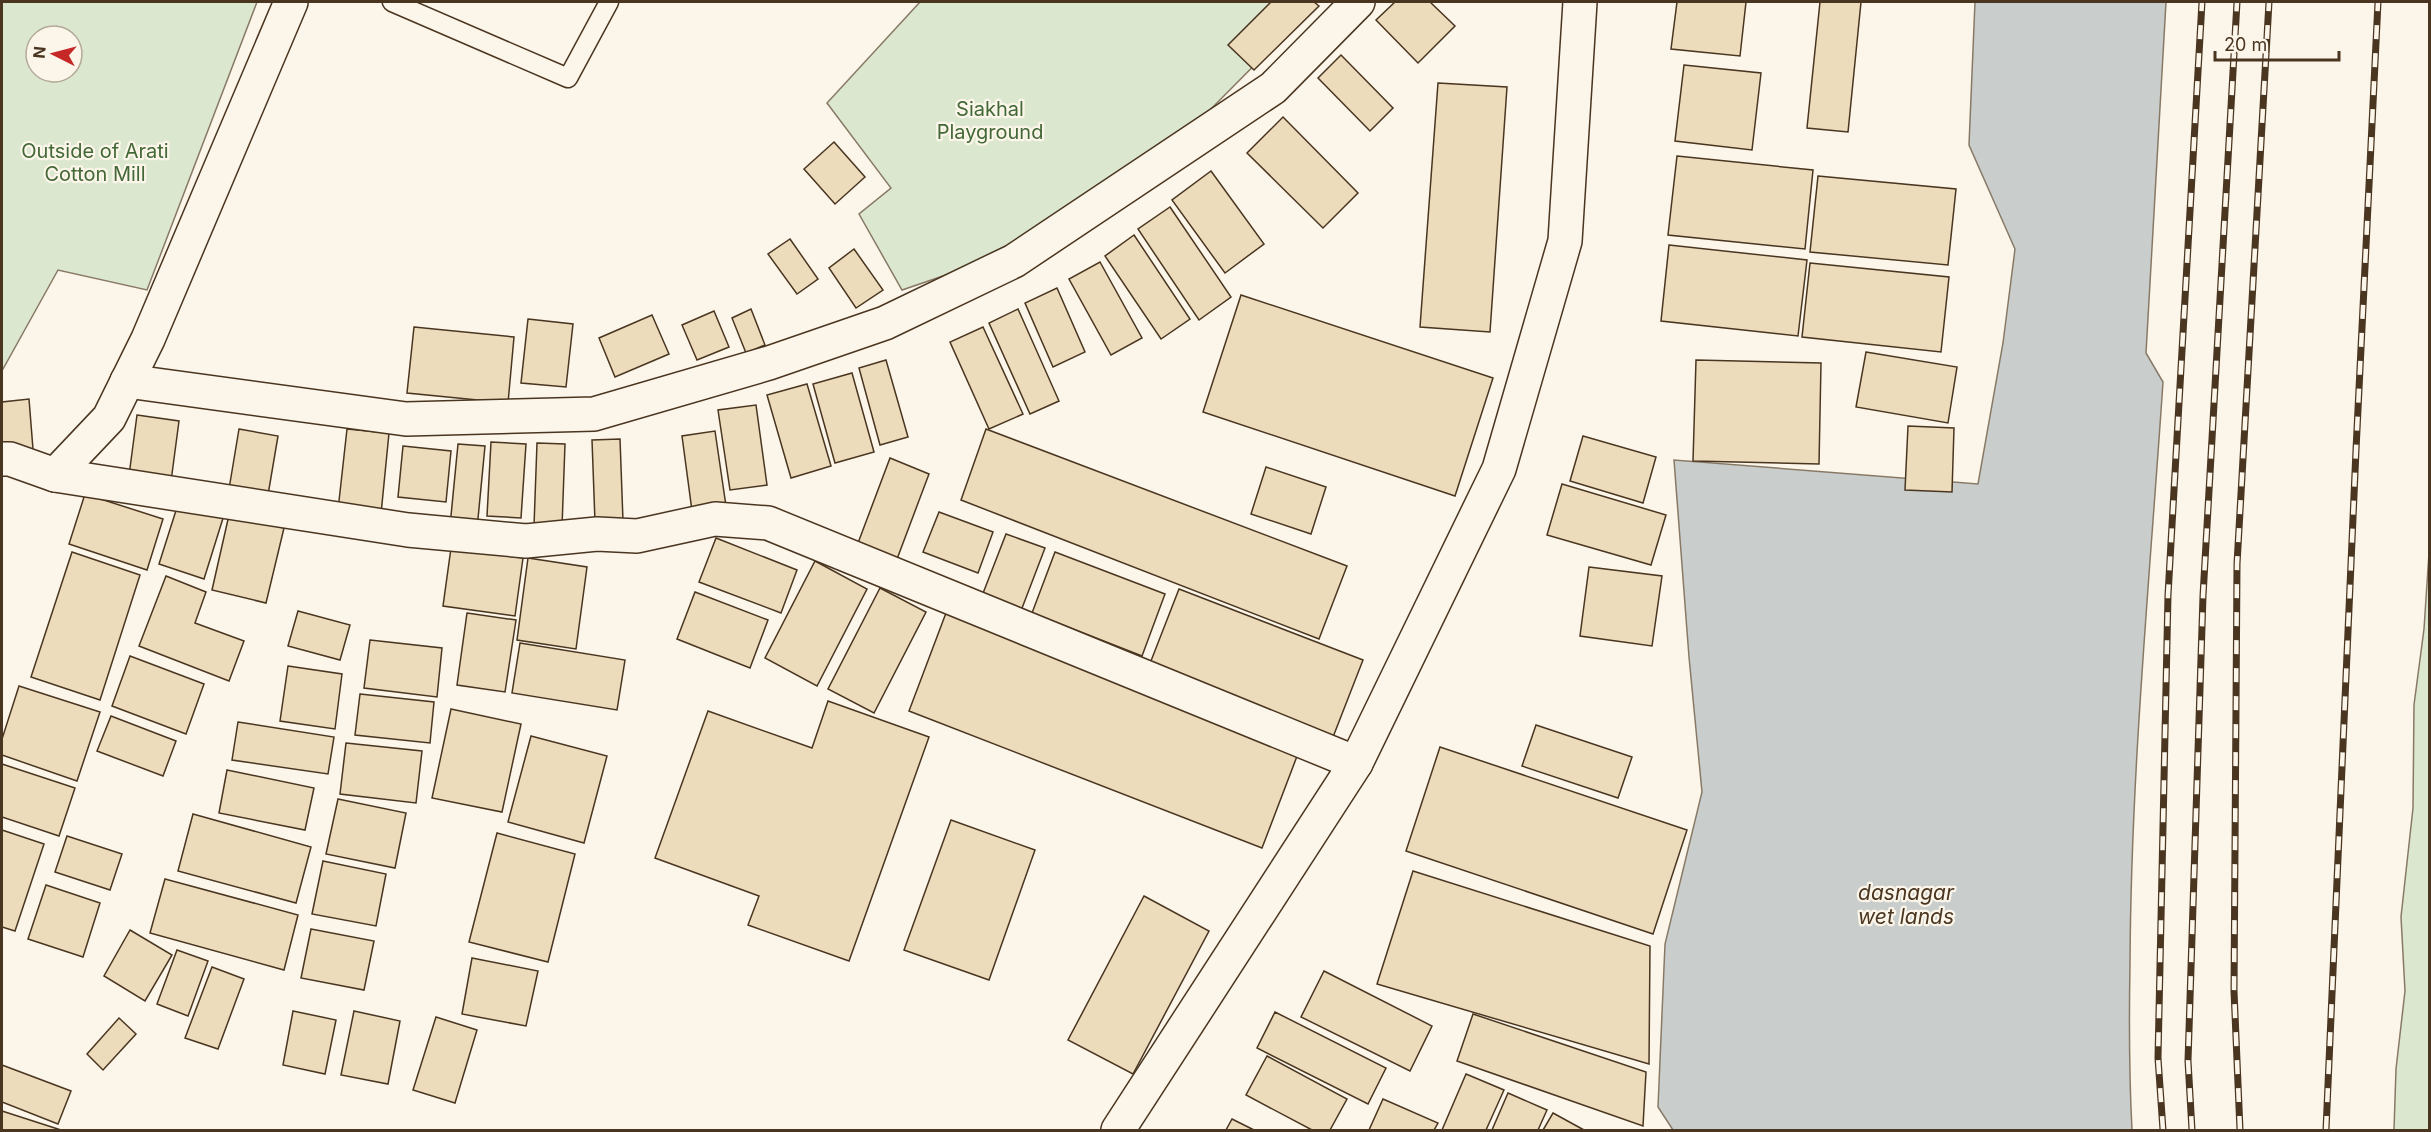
<svg xmlns="http://www.w3.org/2000/svg" width="2431" height="1132" viewBox="0 0 2431 1132" font-family="Inter,sans-serif">
	<style>
		.green { fill: #dce7d0; stroke: #887966; stroke-width: 1.5; fill-rule: evenodd }
		.water { fill: #c9cecd; stroke: #887966; stroke-width: 1.5 }
		.building { fill: #ecdcbc; stroke: #4a3520; stroke-width: 1.5 }
		.lines { fill: none; stroke-linecap: round; stroke-linejoin: round }
		.service-casing { stroke: #4a3520; stroke-width: 21 }
		.minor-casing { stroke: #4a3520; stroke-width: 36 }
		.primary-casing { stroke: #4a3520; stroke-width: 36 }
		.service { stroke: #fbf6e9; stroke-width: 18 }
		.minor { stroke: #fbf6e9; stroke-width: 33 }
		.primary { stroke: #fbf6e9; stroke-width: 33 }
		.rail-casing { stroke: #4a3520; stroke-width: 7 }
		.rail { stroke: #fbf6e9; stroke-width: 4.5; stroke-dasharray: 14; stroke-linecap: butt }
		.labels { text-anchor: middle; stroke-width: 4.5; stroke-linejoin: round; paint-order: stroke }
		.park-label { font-size: 20px; fill: #436837; stroke: #fbf6e9 }
		.water-label { font-size: 21px; font-style: italic; fill: #4a3520; stroke: #fbf6e9 }
	</style>
	<rect width="100%" height="100%" fill="#fbf6e9"/>
	<!-- green -->
	<g class="green">
		<path d="M 2,2 L 257,2 L 147,290 L 58,270 L 3,369 L 2,369 ZM 36,36 L 72,36 L 72,72 L 36,72 Z"/>
		<polygon points="920,2 1317,2 1206,114 1074,212 978,264 902,290 859,214 891,188 827,103"/>
		<polygon points="2429,553 2429,1130 2394,1130 2396,1069 2405,991 2401,917 2413,808 2414,705 2424,629"/>
	</g>
	<!-- water -->
	<path class="water" d="M 1975,2 L 2166,2 L 2146,353 L 2163,382 C 2150,576 2131,769 2130,963 C 2129,1019 2129,1074 2132,1130 L 1673,1130 L 1658,1107 L 1665,944 L 1702,792 L 1689,657 L 1674,460 L 1978,484 L 2003,343 L 2015,249 L 1969,145 Z"/>
	<!-- building -->
	<g class="building">
		<polygon points="1271,2 1314,2 1319,6 1254,70 1228,45"/>
		<polygon points="1395,2 1430,2 1455,26 1418,63 1376,20"/>
		<polygon points="1677,2 1746,2 1740,56 1671,49"/>
		<polygon points="1820,2 1861,2 1848,132 1807,128"/>
		<polygon points="1341,55 1393,108 1370,131 1318,78"/>
		<polygon points="1684,65 1761,73 1752,150 1675,141"/>
		<polygon points="1438,83 1507,87 1490,332 1420,327"/>
		<polygon points="1283,117 1358,193 1323,228 1247,153"/>
		<polygon points="834,142 865,177 835,204 804,169"/>
		<polygon points="1677,156 1813,170 1805,249 1668,235"/>
		<polygon points="1211,171 1264,244 1225,273 1172,200"/>
		<polygon points="1818,176 1956,189 1948,265 1810,252"/>
		<polygon points="1170,207 1231,297 1199,320 1138,229"/>
		<polygon points="1134,235 1190,319 1161,339 1105,256"/>
		<polygon points="790,239 818,279 797,294 768,254"/>
		<polygon points="1669,245 1807,260 1798,336 1661,321"/>
		<polygon points="854,249 883,290 856,308 829,268"/>
		<polygon points="1100,262 1142,338 1111,355 1069,279"/>
		<polygon points="1810,263 1949,277 1941,352 1802,337"/>
		<polygon points="1057,288 1085,352 1053,367 1025,303"/>
		<polygon points="1241,295 1493,378 1455,496 1203,412"/>
		<polygon points="751,309 765,345 746,353 732,318"/>
		<polygon points="1018,309 1059,401 1030,414 989,323"/>
		<polygon points="714,311 729,347 697,360 682,325"/>
		<polygon points="652,315 669,354 615,377 599,338"/>
		<polygon points="528,319 573,324 566,387 521,383"/>
		<polygon points="414,327 514,337 508,403 407,393"/>
		<polygon points="983,327 1023,414 989,429 950,342"/>
		<polygon points="1866,352 1957,367 1948,423 1856,407"/>
		<polygon points="886,360 908,437 880,445 859,368"/>
		<polygon points="1696,360 1821,363 1819,464 1693,461"/>
		<polygon points="852,373 874,452 835,463 813,384"/>
		<polygon points="807,384 831,466 791,478 767,395"/>
		<polygon points="29,399 33,449 2,452 2,402"/>
		<polygon points="756,405 767,485 730,490 718,410"/>
		<polygon points="137,415 179,421 170,489 128,483"/>
		<polygon points="1908,426 1954,428 1952,492 1905,490"/>
		<polygon points="239,429 278,436 267,501 228,495"/>
		<polygon points="347,429 389,433 381,514 338,510"/>
		<polygon points="986,429 1347,566 1319,639 961,500"/>
		<polygon points="715,431 726,506 692,511 682,436"/>
		<polygon points="1583,436 1656,457 1643,503 1570,481"/>
		<polygon points="620,439 623,521 595,522 592,440"/>
		<polygon points="491,442 526,444 521,518 487,516"/>
		<polygon points="537,443 565,444 562,527 534,526"/>
		<polygon points="458,444 485,446 477,529 450,526"/>
		<polygon points="403,446 451,451 446,502 398,497"/>
		<polygon points="890,458 929,474 894,567 855,551"/>
		<polygon points="1266,467 1326,487 1311,534 1251,514"/>
		<polygon points="1562,484 1666,515 1651,565 1547,535"/>
		<polygon points="85,494 163,519 147,570 69,544"/>
		<polygon points="179,501 224,515 204,579 159,564"/>
		<polygon points="939,512 993,532 978,573 923,552"/>
		<polygon points="229,515 284,528 266,603 212,590"/>
		<polygon points="1006,534 1045,548 1019,616 980,601"/>
		<polygon points="716,538 797,570 781,613 699,582"/>
		<polygon points="451,548 523,558 515,616 443,606"/>
		<polygon points="72,552 140,575 100,700 31,677"/>
		<polygon points="1055,552 1165,594 1142,656 1032,613"/>
		<polygon points="528,558 587,567 576,649 517,640"/>
		<polygon points="815,561 867,589 817,686 765,658"/>
		<polygon points="1589,567 1662,576 1652,646 1580,636"/>
		<polygon points="166,576 206,592 195,623 244,641 229,681 139,646"/>
		<polygon points="880,588 926,612 874,713 828,689"/>
		<polygon points="1179,589 1363,660 1333,737 1149,666"/>
		<polygon points="695,592 768,620 750,668 677,639"/>
		<polygon points="298,611 350,625 340,660 288,646"/>
		<polygon points="467,613 516,620 505,692 457,685"/>
		<polygon points="946,613 1299,751 1262,848 909,711"/>
		<polygon points="370,640 442,648 437,697 364,688"/>
		<polygon points="520,643 625,660 617,710 512,693"/>
		<polygon points="130,656 204,684 186,734 112,706"/>
		<polygon points="288,666 342,674 335,729 280,721"/>
		<polygon points="19,686 100,712 77,781 2,755 2,739"/>
		<polygon points="360,694 434,702 430,743 355,735"/>
		<polygon points="828,701 929,737 849,961 748,925 759,896 655,858 708,711 812,748"/>
		<polygon points="451,709 521,724 502,812 432,798"/>
		<polygon points="111,716 176,741 163,776 97,751"/>
		<polygon points="238,722 334,737 328,774 232,760"/>
		<polygon points="1536,725 1632,757 1618,798 1522,766"/>
		<polygon points="531,736 607,756 584,843 508,822"/>
		<polygon points="346,743 422,751 416,803 340,794"/>
		<polygon points="1440,747 1687,830 1653,934 1406,851"/>
		<polygon points="2,764 75,788 59,836 2,817"/>
		<polygon points="227,770 314,788 305,830 219,813"/>
		<polygon points="338,799 406,813 395,868 326,854"/>
		<polygon points="193,814 311,847 296,903 178,871"/>
		<polygon points="951,820 1035,850 989,980 904,950"/>
		<polygon points="2,830 44,844 15,931 2,927"/>
		<polygon points="497,833 575,854 548,962 469,942"/>
		<polygon points="67,836 122,854 110,890 55,872"/>
		<polygon points="323,861 386,874 376,926 312,914"/>
		<polygon points="1413,871 1650,946 1649,1064 1377,984"/>
		<polygon points="165,879 298,915 284,970 150,933"/>
		<polygon points="46,885 100,903 83,957 28,939"/>
		<polygon points="1144,896 1209,931 1133,1074 1068,1040"/>
		<polygon points="311,929 374,941 364,990 301,978"/>
		<polygon points="130,930 172,955 145,1001 104,976"/>
		<polygon points="177,950 208,961 188,1016 157,1004"/>
		<polygon points="472,958 538,971 526,1026 462,1014"/>
		<polygon points="212,967 244,979 218,1049 185,1038"/>
		<polygon points="1324,971 1432,1026 1410,1071 1301,1017"/>
		<polygon points="293,1011 336,1020 325,1074 283,1065"/>
		<polygon points="354,1011 400,1021 388,1084 341,1075"/>
		<polygon points="1275,1012 1386,1068 1368,1104 1257,1048"/>
		<polygon points="1473,1014 1646,1072 1643,1126 1457,1061"/>
		<polygon points="436,1017 477,1030 455,1103 413,1090"/>
		<polygon points="119,1018 136,1034 103,1070 87,1054"/>
		<polygon points="1267,1056 1347,1099 1330,1130 1312,1130 1246,1095"/>
		<polygon points="2,1065 71,1091 58,1124 2,1102"/>
		<polygon points="1466,1074 1504,1090 1486,1130 1442,1130"/>
		<polygon points="1508,1093 1547,1110 1538,1130 1492,1130"/>
		<polygon points="1383,1099 1438,1123 1434,1130 1369,1130"/>
		<polygon points="2,1111 61,1130 2,1130"/>
		<polygon points="1553,1113 1584,1130 1543,1130"/>
		<polygon points="1232,1119 1254,1130 1226,1130"/>
	</g>
	<g class="lines">
		<!-- service casing -->
		<g class="service-casing">
			<polyline id="service" points="392,2 568,78 609,2"/>
		</g>
		<!-- minor casing -->
		<g class="minor-casing">
			<g id="minor">
				<polyline points="127,381 406,419 594,414 769,363 885,323 1014,261 1273,88 1358,2"/>
				<polyline points="2,459 10,459 55,475 109,418 148,339 291,2"/>
				<polyline points="55,475 408,530 526,541 597,534 637,536 715,519 768,523 1356,763"/>
			</g>
		</g>
		<!-- primary casing -->
		<g class="primary-casing">
			<polyline id="primary" points="1118,1130 1356,763 1499,469 1565,241 1580,2"/>
		</g>
		<!-- service -->
		<use href="#service" class="service"/>
		<!-- minor -->
		<use href="#minor" class="minor"/>
		<!-- primary -->
		<use href="#primary" class="primary"/>
		<!-- rail casing -->
		<g class="rail-casing">
			<g id="rail">
				<polyline points="2163,1130 2158,1058 2168,595 2202,2"/>
				<polyline points="2192,1130 2188,1061 2203,596 2237,2"/>
				<polyline points="2240,1130 2234,991 2237,564 2269,2"/>
				<polyline points="2326,1130 2356,450 2378,2"/>
			</g>
		</g>
		<!-- rail -->
		<use href="#rail" class="rail"/>
	</g>
	<g class="labels">
		<!-- park labels -->
		<g class="park-label">
			<text x="990" y="116">Siakhal<tspan x="990" dy="23">Playground</tspan></text>
			<text x="95" y="158">Outside of Arati<tspan x="95" dy="23">Cotton Mill</tspan></text>
		</g>
		<!-- water labels -->
		<g class="water-label">
			<text x="1906" y="900">dasnagar<tspan x="1906" dy="24">wet lands</tspan></text>
		</g>
	</g>
	<!-- border -->
	<rect width="2431" height="1132" fill="none" stroke="#4a3520" stroke-width="6"/>
	<!-- north arrow -->
	<g transform="translate(54 54) rotate(276)"><circle r="28" fill="#fbf6e9" stroke="#b4a999" stroke-width="1.5"/>
	<path d="M0-4.5L10 22L0 15L-10 22Z" fill="#c62828"/>
	<text y="-9" font-size="16" font-weight="bold" text-anchor="middle" fill="#4a3520">N</text>
	</g>
	<!-- scale -->
	<path d="M2215 51v9h124v-9" fill="none" stroke="#4a3520" stroke-width="3"/>
	<text x="2224" y="51" font-size="18" fill="#4a3520" stroke="#fbf6e9" stroke-width="4.5" paint-order="stroke">20 m</text>
</svg>
